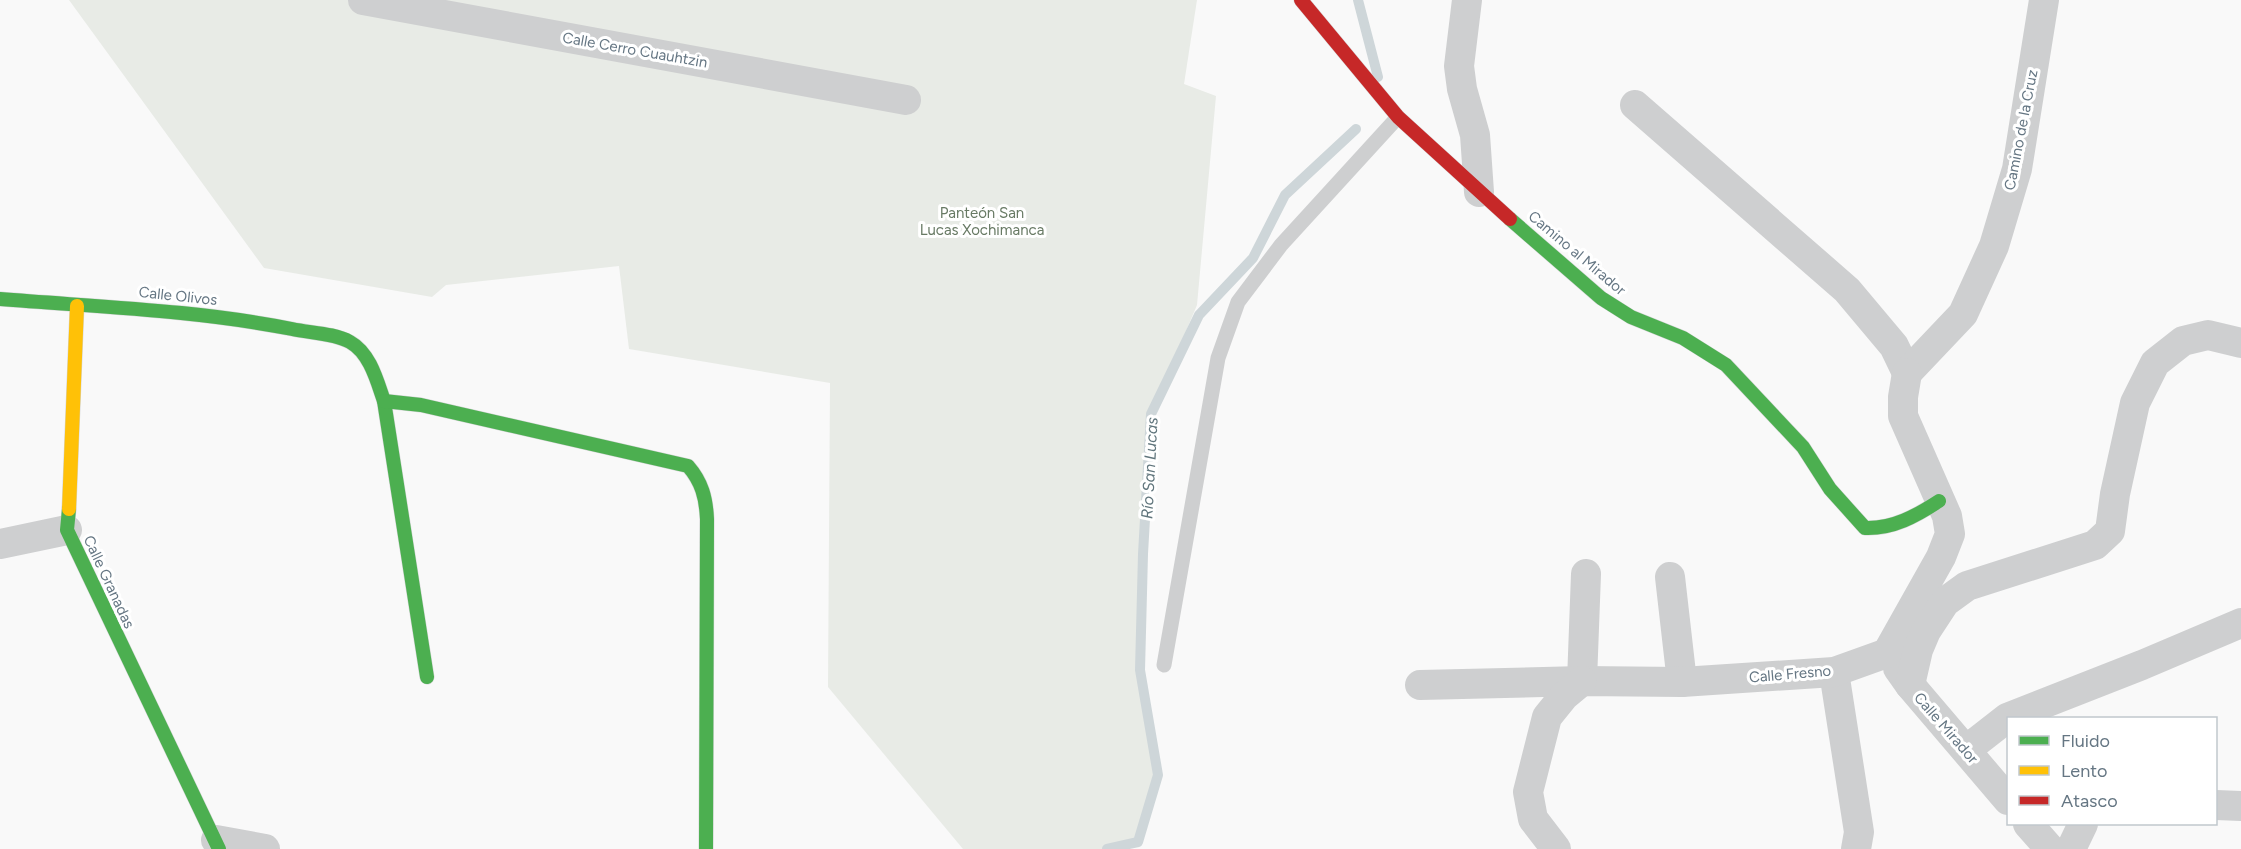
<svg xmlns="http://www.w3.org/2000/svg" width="2241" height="849" viewBox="0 0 2241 849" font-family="Figtree,sans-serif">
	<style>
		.green { fill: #e8ebe6 }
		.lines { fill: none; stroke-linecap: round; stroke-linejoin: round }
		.stream { stroke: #ced6d9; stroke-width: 10 }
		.fast-casing { stroke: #d5d6d7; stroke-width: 15 }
		.slow-casing { stroke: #d5d6d7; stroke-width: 15 }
		.jam-casing { stroke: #d5d6d7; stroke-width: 15 }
		.lane { stroke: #cecfd0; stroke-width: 15 }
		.street { stroke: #cecfd0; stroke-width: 30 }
		.fast { stroke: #4caf50; stroke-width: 14 }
		.slow { stroke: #ffc107; stroke-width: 14 }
		.jam { stroke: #c62828; stroke-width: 14 }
		.labels { text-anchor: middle; stroke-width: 6; stroke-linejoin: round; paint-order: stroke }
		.street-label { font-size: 15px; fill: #657683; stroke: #fff }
		.park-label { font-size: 15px; fill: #687a64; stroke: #fff }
		.water-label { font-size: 16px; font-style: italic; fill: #60757c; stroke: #fff }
	</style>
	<rect width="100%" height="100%" fill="#f9f9f9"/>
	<!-- green -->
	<polygon class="green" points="69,0 1197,0 1184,84 1216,96 1197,305 1151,414 1140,670 1158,775 1138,842 1107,849 963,849 828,687 830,383 629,349 619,266 446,285 432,297 264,268"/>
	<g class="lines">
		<!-- stream -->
		<g class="stream">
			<polyline points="1358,0 1378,77"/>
			<polyline points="1107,849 1138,842 1158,775 1140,670 1143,554 1151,414 1199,315 1253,258 1285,195 1356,129"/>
		</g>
		<!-- fast casing -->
		<g class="fast-casing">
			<g id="fast">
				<path d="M 1510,219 L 1601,298 L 1631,317 L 1683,338 L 1726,365 L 1803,447 L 1830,489 L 1865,528 C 1893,529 1916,516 1939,501"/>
				<path d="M 0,299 C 98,307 196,310 292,329 C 310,333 334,333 350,342 C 370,353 377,381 384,401 L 427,677"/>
				<path d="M 384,401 L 421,405 L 688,466 C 702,482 706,498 707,519 L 706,849"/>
				<polyline points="69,509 67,530 219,849"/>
			</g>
		</g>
		<!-- slow casing -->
		<g class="slow-casing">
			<polyline id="slow" points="69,509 77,306"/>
		</g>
		<!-- jam casing -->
		<g class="jam-casing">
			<polyline id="jam" points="1301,0 1398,117 1510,219"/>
		</g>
		<!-- lane -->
		<polyline class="lane" points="1164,665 1218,358 1238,302 1281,245 1398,117"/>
		<!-- street -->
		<g class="street">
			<polyline points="363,0 906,100"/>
			<polyline points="1467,0 1459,66 1462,89 1475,135 1479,192"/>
			<polyline points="1635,105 1847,290 1894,346 1907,373"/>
			<polyline points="1907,373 1963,314 1994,246 2017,169 2044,0"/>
			<polyline points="0,544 67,530"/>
			<polyline points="1670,577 1682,682"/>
			<polyline points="1898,668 1910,685 2008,800"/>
			<polyline points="1834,672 1859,832 1856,849"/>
			<polyline points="1582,681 1586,574"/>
			<polyline points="1420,685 1582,681 1682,682 1834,672 1887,653 1941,557 1950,534 1947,516 1903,416 1903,397 1907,373"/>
			<polyline points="1910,685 1918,650 1926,631 1945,602 1967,586 2095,545 2110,531 2115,494 2135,403 2155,363 2183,341 2208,335 2241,343"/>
			<polyline points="1966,750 2007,718 2142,665 2241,623"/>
			<polyline points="2216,805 2241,806"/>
			<polyline points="2028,824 2050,849"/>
			<polyline points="216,840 265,849"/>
			<polyline points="1556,849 1533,819 1528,792 1547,717 1564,696 1582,681"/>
			<polyline points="2071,849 2083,824"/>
		</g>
		<!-- fast -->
		<use href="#fast" class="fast"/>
		<!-- slow -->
		<use href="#slow" class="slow"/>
		<!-- jam -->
		<use href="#jam" class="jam"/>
	</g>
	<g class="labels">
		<!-- street labels -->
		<g class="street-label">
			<text transform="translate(635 50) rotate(10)" y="5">Calle Cerro Cuauhtzin</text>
			<text transform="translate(2021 130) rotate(-79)" y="5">Camino de la Cruz</text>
			<text transform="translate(1577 253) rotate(40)" y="5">Camino al Mirador</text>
			<text transform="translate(178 296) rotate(6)" y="5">Calle Olivos</text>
			<text transform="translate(109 582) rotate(65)" y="5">Calle Granadas</text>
			<text transform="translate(1790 674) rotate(-5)" y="5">Calle Fresno</text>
			<text transform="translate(1946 728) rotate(49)" y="5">Calle Mirador</text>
		</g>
		<!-- park labels -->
		<g class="park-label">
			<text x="982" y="218">Panteón San<tspan x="982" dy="17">Lucas Xochimanca</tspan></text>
		</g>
		<!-- water labels -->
		<g class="water-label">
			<text transform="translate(1149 468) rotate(-87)" y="6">Río San Lucas</text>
		</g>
	</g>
	<!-- legend -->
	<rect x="2007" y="717" width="210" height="108" fill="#ffffff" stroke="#c1c8cd" stroke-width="1.5"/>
	<rect x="2019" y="736" width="30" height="9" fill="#4caf50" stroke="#c1c8cd" stroke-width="1.5"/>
	<text x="2061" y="747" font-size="18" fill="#657683">Fluido</text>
	<rect x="2019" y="766" width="30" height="9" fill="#ffc107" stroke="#c1c8cd" stroke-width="1.5"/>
	<text x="2061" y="777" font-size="18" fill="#657683">Lento</text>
	<rect x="2019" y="796" width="30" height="9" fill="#c62828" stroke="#c1c8cd" stroke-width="1.5"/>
	<text x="2061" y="807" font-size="18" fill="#657683">Atasco</text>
</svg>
